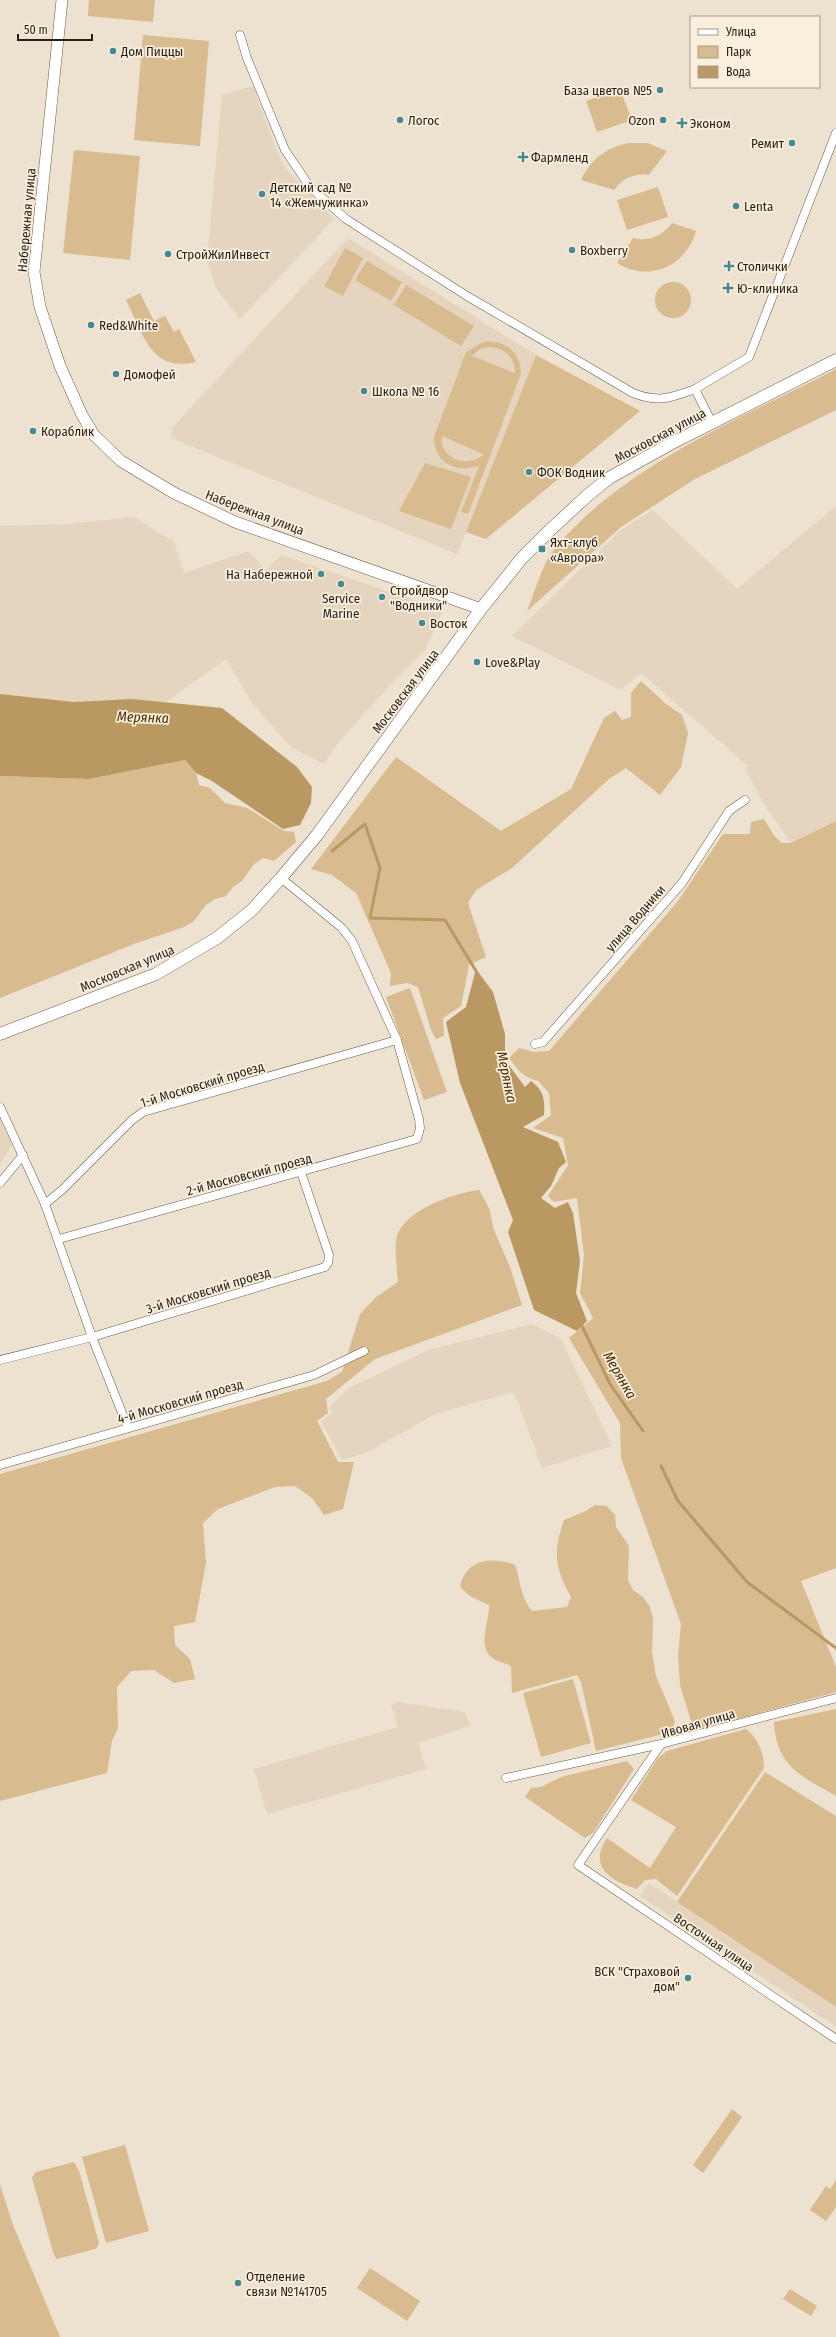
<svg xmlns="http://www.w3.org/2000/svg" width="836" height="2337" viewBox="0 0 836 2337" font-family="'Fira Sans Condensed',sans-serif">
	<style>
		.built { fill: #e5d5be }
		.green { fill: #d8bb8f; fill-rule: evenodd }
		.water { fill: #ba9861 }
		.lines { fill: none; stroke-linecap: round; stroke-linejoin: round }
		.stream { stroke: #ba9861; stroke-width: 3 }
		.minor-casing { stroke: #675d4d; stroke-width: 9 }
		.tertiary-casing { stroke: #675d4d; stroke-width: 12 }
		.secondary-casing { stroke: #675d4d; stroke-width: 13 }
		.minor { stroke: #fff; stroke-width: 8 }
		.tertiary { stroke: #fff; stroke-width: 11 }
		.secondary { stroke: #fff; stroke-width: 12 }
		.poi-dot { fill: #448a94; stroke: #faeedc; stroke-width: 1.5 }
		.labels { text-anchor: middle; stroke-width: 3.5; stroke-linejoin: round; paint-order: stroke }
		.poi-label { font-size: 13px; fill: #231f18; stroke: #faeedc; text-anchor: start }
		.street-label { font-size: 13px; fill: #231f18; stroke: #faeedc }
		.water-label { font-size: 14px; font-style: italic; fill: #462e00; stroke: #faeedc }
	</style>
	<rect width="100%" height="100%" fill="#ede1cf"/>
	<!-- built -->
	<g class="built">
		<polygon points="253,86 277,152 287,170 334,219 240,319 216,288 207,260 222,95"/>
		<polygon points="348,238 536,355 457,554 171,438 172,428"/>
		<polygon points="836,506 836,821 791,843 767,809 745,769 747,765 641,673 621,690 512,636 621,530 653,510 737,589"/>
		<polygon points="134,517 174,542 184,573 249,551 266,570 281,555 443,610 425,650 389,686 338,743 324,764 291,747 252,703 226,659 166,702 132,699 74,702 0,694 0,526 68,524"/>
		<polygon points="0,1119 12,1145 0,1164"/>
		<polygon points="532,1324 561,1339 612,1446 542,1468 514,1392 435,1414 370,1451 342,1460 321,1421 333,1413 329,1407 349,1388 428,1350"/>
		<polygon points="398,1702 465,1712 470,1726 418,1743 426,1769 267,1814 254,1769 398,1727 391,1705"/>
		<polygon points="649,1883 836,2007 836,2027 640,1896"/>
	</g>
	<!-- green -->
	<g class="green">
		<polygon points="89,0 155,0 153,22 88,16"/>
		<polygon points="143,35 209,41 200,146 134,140"/>
		<polygon points="620,89 632,120 597,132 586,101"/>
		<path d="M 629,143 L 647,143 L 667,151 L 649,175 C 634,173 623,178 614,190 L 581,180 C 590,159 608,147 629,143 Z"/>
		<polygon points="74,150 140,156 130,260 63,253"/>
		<polygon points="658,187 668,217 627,230 617,200"/>
		<path d="M 672,223 L 696,231 C 686,266 649,283 617,263 L 633,238 C 649,242 662,236 672,223 Z"/>
		<polygon points="345,248 363,258 343,296 324,286"/>
		<polygon points="367,261 402,282 391,301 355,280"/>
		<circle cx="673" cy="300" r="18"/>
		<polygon points="406,285 474,326 461,346 394,305"/>
		<path d="M 140,293 L 154,321 L 165,316 L 174,332 L 179,329 L 196,362 C 150,373 143,333 126,300 Z"/>
		<path d="M 483,342 C 505,339 521,352 521,374 L 468,514 L 461,512 L 479,466 C 455,473 435,464 434,437 L 466,352 ZM 490,347 C 505,348 515,358 515,373 L 472,356 L 480,349 ZM 442,436 L 483,454 L 484,454 C 468,469 439,459 442,436 Z"/>
		<polygon points="536,355 640,411 486,539 466,532"/>
		<path d="M 836,369 L 836,410 L 695,479 L 621,527 L 527,611 C 533,596 543,564 552,552 C 620,467 740,419 836,369 Z"/>
		<polygon points="425,463 471,477 451,529 399,511"/>
		<polygon points="641,681 666,704 682,715 688,733 681,767 660,795 626,768 609,779 512,868 476,890 468,903 486,957 469,965 461,1006 443,1018 444,1036 436,1039 431,1030 418,987 407,983 390,986 391,973 356,893 332,875 311,869 396,757 501,831 571,789 604,718 615,711 622,720 631,717 631,693"/>
		<polygon points="185,760 196,773 199,785 210,788 225,803 247,808 284,831 294,832 296,842 274,861 263,858 254,864 242,881 233,887 226,896 215,899 206,905 194,921 184,927 134,944 0,998 0,776 89,779"/>
		<polygon points="764,819 773,834 781,843 791,843 836,821 836,1568 801,1581 836,1667 836,1692 694,1731 680,1685 678,1655 681,1624 621,1458 620,1423 569,1338 593,1318 580,1293 584,1255 577,1198 554,1202 548,1196 568,1165 563,1138 533,1128 551,1115 549,1093 538,1081 529,1078 520,1072 509,1058 519,1048 534,1052 549,1051 678,901 723,834 750,834 751,822"/>
		<polygon points="410,988 447,1092 424,1100 386,997"/>
		<path d="M 479,1190 L 489,1208 L 494,1230 L 510,1267 L 522,1305 L 375,1359 L 326,1399 L 328,1413 L 317,1421 L 338,1462 L 354,1462 L 343,1509 L 324,1515 L 312,1498 L 295,1486 L 275,1487 L 218,1509 L 203,1523 L 206,1563 L 195,1622 L 174,1626 L 175,1645 L 190,1659 L 195,1679 L 174,1683 L 154,1670 L 131,1671 L 117,1687 L 118,1728 L 112,1741 L 107,1773 L 0,1801 L 0,1474 L 327,1381 L 342,1372 L 360,1314 L 375,1298 L 398,1282 C 397,1269 395,1254 396,1241 C 400,1211 454,1193 479,1190 Z"/>
		<path d="M 595,1505 L 607,1506 L 615,1515 L 616,1527 L 629,1546 L 628,1580 L 633,1590 L 643,1597 L 650,1607 L 653,1618 L 652,1653 L 656,1676 L 675,1721 L 671,1732 L 596,1751 L 581,1682 L 577,1675 L 512,1693 L 511,1666 C 505,1663 495,1661 491,1657 C 477,1644 490,1620 489,1605 L 470,1596 L 460,1587 C 466,1559 491,1556 515,1565 C 521,1582 520,1596 532,1611 L 567,1607 L 571,1597 C 554,1565 553,1554 564,1520 L 586,1511 Z"/>
		<polygon points="573,1679 591,1743 541,1757 523,1693"/>
		<path d="M 836,1709 L 836,1796 C 802,1776 776,1767 774,1722 Z"/>
		<path d="M 746,1729 C 758,1739 764,1752 764,1768 L 677,1896 L 656,1879 L 645,1880 L 637,1889 C 610,1881 588,1867 607,1838 L 650,1868 L 676,1827 L 631,1800 L 658,1758 L 667,1751 Z"/>
		<polygon points="627,1761 634,1769 593,1833 585,1838 525,1797 531,1788 541,1787 561,1777"/>
		<polygon points="765,1772 836,1816 836,2007 677,1902"/>
		<polygon points="732,2109 742,2117 703,2173 693,2165"/>
		<polygon points="125,2145 149,2231 106,2243 82,2157"/>
		<polygon points="74,2162 79,2171 99,2243 97,2248 95,2249 57,2259 54,2255 32,2178 36,2172"/>
		<polygon points="836,2180 836,2207 826,2221 810,2210 826,2186 830,2189"/>
		<polygon points="0,2184 13,2225 60,2337 0,2337"/>
		<polygon points="370,2268 420,2301 407,2321 357,2288"/>
		<polygon points="790,2289 817,2306 811,2316 783,2299"/>
	</g>
	<!-- water -->
	<g class="water">
		<polygon points="0,694 74,702 132,699 222,708 297,767 312,787 311,803 300,825 283,829 212,781 196,773 185,760 89,779 0,776"/>
		<path d="M 476,969 L 493,992 L 505,1034 L 505,1060 L 525,1087 L 531,1081 C 544,1091 545,1099 544,1115 L 523,1127 L 558,1142 L 566,1162 L 559,1168 L 551,1186 L 541,1198 L 555,1208 L 568,1202 L 573,1213 L 580,1261 L 576,1293 L 587,1321 L 577,1331 L 534,1310 L 508,1232 L 513,1220 L 460,1083 L 446,1022 L 466,1007 Z"/>
	</g>
	<g class="lines">
		<!-- stream -->
		<g class="stream">
			<polyline points="332,851 365,824 380,868 370,918 445,920 476,971"/>
			<polyline points="581,1324 610,1384 643,1431"/>
			<polyline points="661,1466 678,1501 747,1582 836,1648"/>
		</g>
		<!-- minor casing -->
		<g class="minor-casing">
			<g id="minor">
				<path d="M 240,35 L 247,58 L 285,150 L 310,187 L 346,219 L 467,296 L 633,393 C 658,403 670,398 695,389 L 712,423"/>
				<polyline points="695,389 749,357 836,133"/>
				<polyline points="535,1044 543,1042 682,883 729,811 745,800"/>
				<polyline points="0,1107 45,1204 92,1337 128,1428"/>
				<polyline points="0,1183 23,1155"/>
				<polyline points="45,1204 62,1190 132,1120 143,1112 397,1040"/>
				<polyline points="59,1239 417,1139 420,1128 419,1119 397,1040 352,941 342,928 281,878"/>
				<polyline points="0,1360 92,1337 325,1267 328,1263 329,1255 301,1172"/>
				<polyline points="0,1465 314,1375 364,1351"/>
				<polyline points="661,1744 578,1865 836,2039"/>
				<polyline points="506,1778 661,1744 836,1698"/>
			</g>
		</g>
		<!-- tertiary casing -->
		<g class="tertiary-casing">
			<polyline id="tertiary" points="62,0 34,272 40,307 60,366 82,415 94,435 121,461 174,493 235,522 481,609"/>
		</g>
		<!-- secondary casing -->
		<g class="secondary-casing">
			<polyline id="secondary" points="0,1034 156,974 217,938 252,910 281,878 317,835 481,609 522,558 550,530 588,495 609,478 672,443 836,360"/>
		</g>
		<!-- minor -->
		<use href="#minor" class="minor"/>
		<!-- tertiary -->
		<use href="#tertiary" class="tertiary"/>
		<!-- secondary -->
		<use href="#secondary" class="secondary"/>
	</g>
	<!-- markers -->
	<g class="poi-dot">
		<circle cx="113" cy="51" r="4"/>
		<circle cx="660" cy="90" r="4"/>
		<circle cx="400" cy="120" r="4"/>
		<circle cx="663" cy="120" r="4"/>
		<path d="M680 117h4v4h4v4h-4v4h-4v-4h-4v-4h4z"/>
		<circle cx="792" cy="143" r="4"/>
		<path d="M521 151h4v4h4v4h-4v4h-4v-4h-4v-4h4z"/>
		<circle cx="262" cy="194" r="4"/>
		<circle cx="736" cy="206" r="4"/>
		<circle cx="572" cy="250" r="4"/>
		<circle cx="168" cy="254" r="4"/>
		<path d="M727 260h4v4h4v4h-4v4h-4v-4h-4v-4h4z"/>
		<path d="M726 282h4v4h4v4h-4v4h-4v-4h-4v-4h4z"/>
		<circle cx="91" cy="325" r="4"/>
		<circle cx="116" cy="374" r="4"/>
		<circle cx="364" cy="391" r="4"/>
		<circle cx="33" cy="431" r="4"/>
		<circle cx="529" cy="472" r="4"/>
		<rect x="538" y="545" width="8" height="8" rx="2"/>
		<circle cx="321" cy="574" r="4"/>
		<circle cx="341" cy="584" r="4"/>
		<circle cx="382" cy="597" r="4"/>
		<circle cx="422" cy="623" r="4"/>
		<circle cx="477" cy="662" r="4"/>
		<circle cx="688" cy="1978" r="4"/>
		<circle cx="238" cy="2283" r="4"/>
	</g>
	<g class="labels">
		<!-- poi labels -->
		<g class="poi-label">
			<text x="121" y="56">Дом Пиццы</text>
			<text x="652" y="95" text-anchor="end">База цветов №5</text>
			<text x="408" y="125">Логос</text>
			<text x="655" y="125" text-anchor="end">Ozon</text>
			<text x="690" y="128">Эконом</text>
			<text x="784" y="148" text-anchor="end">Ремит</text>
			<text x="531" y="162">Фармленд</text>
			<text x="270" y="192">Детский сад №<tspan x="270" dy="15">14 «Жемчужинка»</tspan></text>
			<text x="744" y="211">Lenta</text>
			<text x="580" y="255">Boxberry</text>
			<text x="176" y="259">СтройЖилИнвест</text>
			<text x="737" y="271">Столички</text>
			<text x="737" y="293">Ю-клиника</text>
			<text x="99" y="330">Red&amp;White</text>
			<text x="124" y="379">Домофей</text>
			<text x="372" y="396">Школа № 16</text>
			<text x="41" y="436">Кораблик</text>
			<text x="537" y="477">ФОК Водник</text>
			<text x="550" y="547">Яхт-клуб<tspan x="550" dy="15">«Аврора»</tspan></text>
			<text x="313" y="579" text-anchor="end">На Набережной</text>
			<text x="390" y="595">Стройдвор<tspan x="390" dy="15">"Водники"</tspan></text>
			<text x="341" y="603" text-anchor="middle">Service<tspan x="341" dy="15">Marine</tspan></text>
			<text x="430" y="628">Восток</text>
			<text x="485" y="667">Love&amp;Play</text>
			<text x="680" y="1976" text-anchor="end">ВСК "Страховой<tspan x="680" dy="15">дом"</tspan></text>
			<text x="246" y="2281">Отделение<tspan x="246" dy="15">связи №141705</tspan></text>
		</g>
		<!-- street labels -->
		<g class="street-label">
			<text transform="translate(26 220) rotate(-85)" y="5">Набережная улица</text>
			<text transform="translate(660 435) rotate(-28)" y="5">Московская улица</text>
			<text transform="translate(255 512) rotate(21)" y="5">Набережная улица</text>
			<text transform="translate(405 691) rotate(-53)" y="5">Московская улица</text>
			<text transform="translate(635 918) rotate(-49)" y="5">улица Водники</text>
			<text transform="translate(127 968) rotate(-23)" y="5">Московская улица</text>
			<text transform="translate(202 1084) rotate(-17)" y="5">1-й Московский проезд</text>
			<text transform="translate(249 1174) rotate(-15)" y="5">2-й Московский проезд</text>
			<text transform="translate(208 1290) rotate(-17)" y="5">3-й Московский проезд</text>
			<text transform="translate(180 1401) rotate(-16)" y="5">4-й Московский проезд</text>
			<text transform="translate(698 1723) rotate(-16)" y="5">Ивовая улица</text>
			<text transform="translate(714 1942) rotate(34)" y="5">Восточная улица</text>
		</g>
		<!-- water labels -->
		<g class="water-label">
			<text transform="translate(143 717) rotate(2)" y="5">Мерянка</text>
			<text transform="translate(507 1077) rotate(78)" y="5">Мерянка</text>
			<text transform="translate(620 1375) rotate(60)" y="5">Мерянка</text>
		</g>
	</g>
	<!-- legend -->
	<rect x="690" y="16" width="130" height="72" fill="#faeedc" stroke="#a49b8e"/>
	<rect x="698" y="29" width="20" height="6" fill="#ffffff" stroke="#a49b8e"/>
	<text x="726" y="36" font-size="12" fill="#231f18">Улица</text>
	<rect x="698" y="46" width="20" height="12" fill="#d8bb8f" stroke="#a49b8e"/>
	<text x="726" y="56" font-size="12" fill="#231f18">Парк</text>
	<rect x="698" y="66" width="20" height="12" fill="#ba9861" stroke="#a49b8e"/>
	<text x="726" y="76" font-size="12" fill="#231f18">Вода</text>
	<!-- scale -->
	<path d="M18 34v6h74v-6" fill="none" stroke="#231f18" stroke-width="2"/>
	<text x="24" y="34" font-size="12" fill="#231f18" stroke="#faeedc" stroke-width="3" paint-order="stroke">50 m</text>
</svg>
